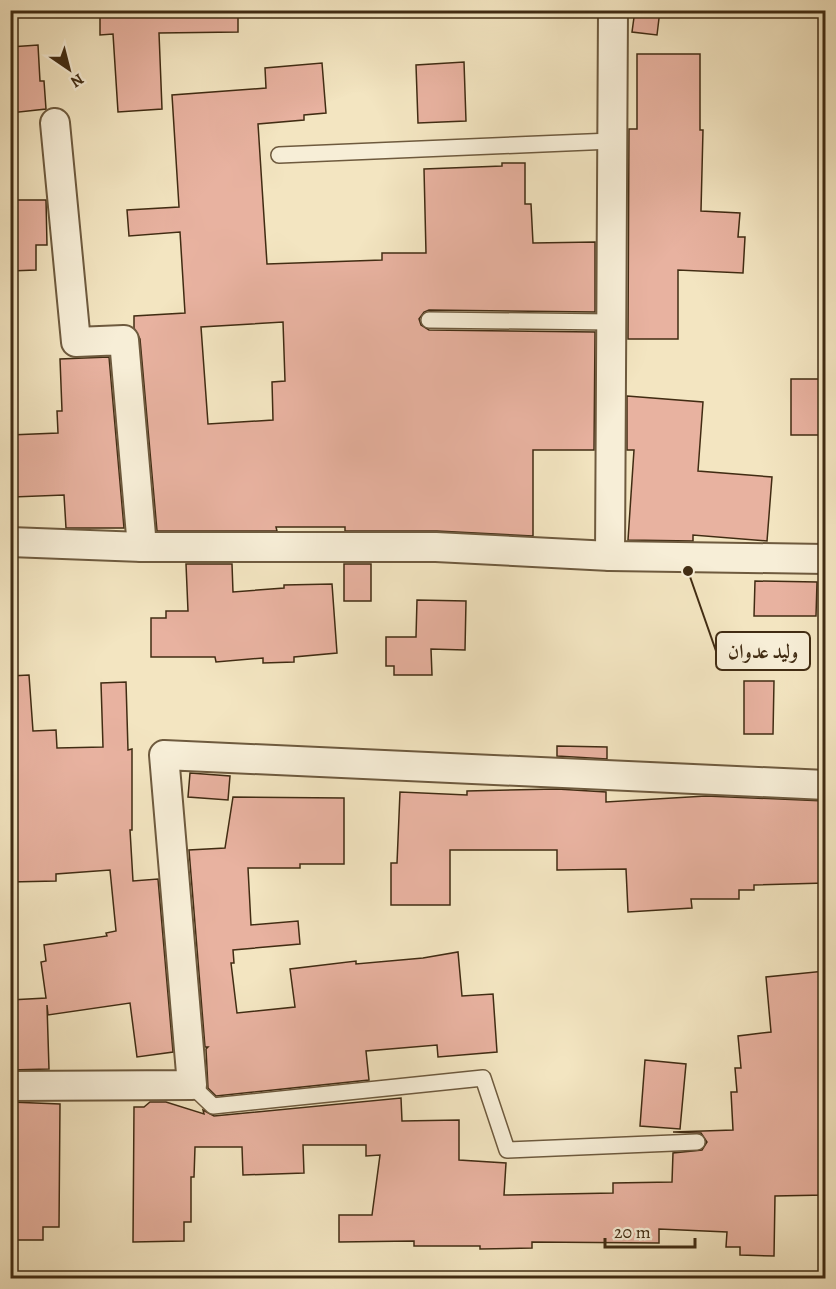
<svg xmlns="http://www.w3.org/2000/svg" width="836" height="1289" viewBox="0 0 836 1289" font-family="Alegreya,Amiri,serif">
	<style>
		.building { fill: #e8b2a0; stroke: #412c13; stroke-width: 1.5; fill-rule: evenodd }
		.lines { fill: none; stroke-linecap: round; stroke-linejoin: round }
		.service-casing { stroke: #6e5a3e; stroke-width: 18 }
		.minor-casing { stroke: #6e5a3e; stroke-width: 32 }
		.service { stroke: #f7eed7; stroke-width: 15 }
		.minor { stroke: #f7eed7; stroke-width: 28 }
		.leader { fill: none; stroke: #412c13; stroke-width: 2 }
		.callout-dot { fill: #412c13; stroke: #f7eed7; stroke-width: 2 }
		.callout { fill: #f7eed7; stroke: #412c13; stroke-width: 2 }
		.callout-label { font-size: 20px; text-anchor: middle; font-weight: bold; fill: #412c13 }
	</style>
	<rect width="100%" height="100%" fill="#f3e5c1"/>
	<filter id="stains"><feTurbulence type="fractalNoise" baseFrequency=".00333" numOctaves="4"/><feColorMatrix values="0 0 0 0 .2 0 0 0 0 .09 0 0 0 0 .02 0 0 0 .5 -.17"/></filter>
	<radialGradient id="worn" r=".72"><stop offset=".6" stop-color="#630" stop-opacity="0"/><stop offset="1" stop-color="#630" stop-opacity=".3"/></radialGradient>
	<!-- building -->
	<g class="building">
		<polygon points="100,10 238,10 238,32 159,33 162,109 118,112 113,34 100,35"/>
		<polygon points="635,10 660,10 657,35 632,32"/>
		<polygon points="38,45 40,81 44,81 46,109 10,113 10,47"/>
		<polygon points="637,54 700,54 700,130 703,130 701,211 740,213 738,237 745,237 743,273 678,270 678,339 628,339 629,129 637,129"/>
		<polygon points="464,62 466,121 418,123 416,65"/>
		<path d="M 322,63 L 326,113 L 304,115 L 304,120 L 258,124 L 267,264 L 382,260 L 382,253 L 426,253 L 424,169 L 502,166 L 502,163 L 525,163 L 525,204 L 531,204 L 533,243 L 595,242 L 595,312 L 429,310 L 424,312 L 419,319 L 421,325 L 429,330 L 595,332 L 594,450 L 533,450 L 533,536 L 437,531 L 345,531 L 345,527 L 276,527 L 277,531 L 157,531 L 140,339 L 134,328 L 134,316 L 185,313 L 180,232 L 129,236 L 127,210 L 179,207 L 172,95 L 266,88 L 265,68 ZM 283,322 L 285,381 L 272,382 L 273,420 L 208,424 L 201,327 Z"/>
		<polygon points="10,200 46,200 47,245 36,245 36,270 10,271"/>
		<polygon points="109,357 124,528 66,528 64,495 13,497 10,435 58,433 57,411 62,411 60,359"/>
		<rect x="791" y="379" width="34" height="56"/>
		<polygon points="627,396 703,402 698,471 772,477 767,541 693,535 693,541 628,540 634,450 627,450"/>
		<polygon points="186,564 232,564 233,592 284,588 284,585 332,584 337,653 294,657 294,662 263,663 263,658 216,662 215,657 151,657 151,618 166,618 166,611 188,611"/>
		<rect x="344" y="564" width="27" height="37"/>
		<polygon points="755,581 817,582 816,616 754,616"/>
		<polygon points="417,600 466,601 465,650 431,649 432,675 394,675 394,666 386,666 386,637 416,637"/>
		<polygon points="29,675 33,731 56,730 57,748 103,747 101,683 126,682 128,750 132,749 132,830 130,830 133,881 158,879 173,1052 137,1057 130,1003 48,1015 47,1005 49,1069 10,1070 10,1000 46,998 41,962 46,961 44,945 107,936 106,933 116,931 110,870 56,874 56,881 10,882 10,676"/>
		<polygon points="744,681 774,681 773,734 744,734"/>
		<polygon points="557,746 607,747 607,759 557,756"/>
		<polygon points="190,773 230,776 228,800 188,797"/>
		<polygon points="557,789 606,792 606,802 706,796 825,801 825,883 754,885 754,890 739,890 739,899 691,899 692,908 628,912 626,869 557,870 557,850 450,850 450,905 391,905 391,863 397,863 400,792 467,795 467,791"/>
		<polygon points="233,797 344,798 344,864 300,864 300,868 248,868 251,925 298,921 300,944 233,950 234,963 231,963 237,1013 295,1007 290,969 356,961 356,964 423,958 458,952 462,996 493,994 497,1052 438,1057 437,1045 366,1051 369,1080 216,1096 208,1088 206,1049 208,1047 205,1047 189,850 225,848"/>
		<polygon points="825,971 825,1195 775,1196 774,1256 740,1255 740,1247 726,1247 727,1232 659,1229 659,1243 532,1242 532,1248 480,1249 480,1246 414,1246 414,1241 339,1242 339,1215 372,1215 380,1155 366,1156 366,1145 303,1145 304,1173 243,1175 242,1147 195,1147 194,1177 191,1177 191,1222 184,1222 184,1241 133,1242 134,1107 144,1107 150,1102 166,1102 204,1114 203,1110 214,1116 401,1098 402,1121 459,1120 459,1160 506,1163 504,1195 613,1193 613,1183 672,1182 673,1153 702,1150 707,1142 701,1133 673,1132 733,1130 731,1092 737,1092 735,1068 741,1068 738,1036 771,1032 766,977"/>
		<polygon points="645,1060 686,1064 680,1129 640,1126"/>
		<polygon points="10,1102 60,1104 59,1227 43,1227 43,1240 10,1240"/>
	</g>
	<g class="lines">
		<!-- service casing -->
		<g class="service-casing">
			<g id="service">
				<polyline points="279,155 612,141"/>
				<polyline points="429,320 611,322"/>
				<polyline points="190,1084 213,1106 483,1078 507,1150 697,1142"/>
			</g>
		</g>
		<!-- minor casing -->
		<g class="minor-casing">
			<g id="minor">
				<polyline points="55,123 76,342 124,340 142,547"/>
				<polyline points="10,542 142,547 436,547 610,556 826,559"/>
				<polyline points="610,556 613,10"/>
				<polyline points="10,1086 192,1085 164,755 826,785"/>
			</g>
		</g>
		<!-- service -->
		<use href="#service" class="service"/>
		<!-- minor -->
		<use href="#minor" class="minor"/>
	</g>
	<!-- callouts -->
	<path class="leader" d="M688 571L716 651"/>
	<circle class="callout-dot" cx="688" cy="571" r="6"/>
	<rect class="callout" x="716" y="632" width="94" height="38" rx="6"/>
	<g class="callout-label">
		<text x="763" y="658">وليد عدوان</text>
	</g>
	<!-- margin -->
	<rect width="836" height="1289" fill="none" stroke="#f3e5c1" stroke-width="36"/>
	<rect x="12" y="12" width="812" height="1265" fill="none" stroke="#412c13" stroke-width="3"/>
	<rect x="18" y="18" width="800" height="1253" fill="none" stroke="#412c13" stroke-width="1.5"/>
	<!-- north arrow -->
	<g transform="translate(69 69) rotate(145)" stroke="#f7eed7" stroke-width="4.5" paint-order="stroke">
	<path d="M0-4.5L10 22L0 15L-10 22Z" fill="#412c13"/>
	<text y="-9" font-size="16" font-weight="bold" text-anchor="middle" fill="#412c13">N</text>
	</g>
	<!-- scale -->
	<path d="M605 1238v9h90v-9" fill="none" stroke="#412c13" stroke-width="3"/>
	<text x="614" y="1238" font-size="18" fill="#412c13" stroke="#f7eed7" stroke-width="4.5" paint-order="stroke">20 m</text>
	<rect width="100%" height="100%" filter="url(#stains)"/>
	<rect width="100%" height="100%" fill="url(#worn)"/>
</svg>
